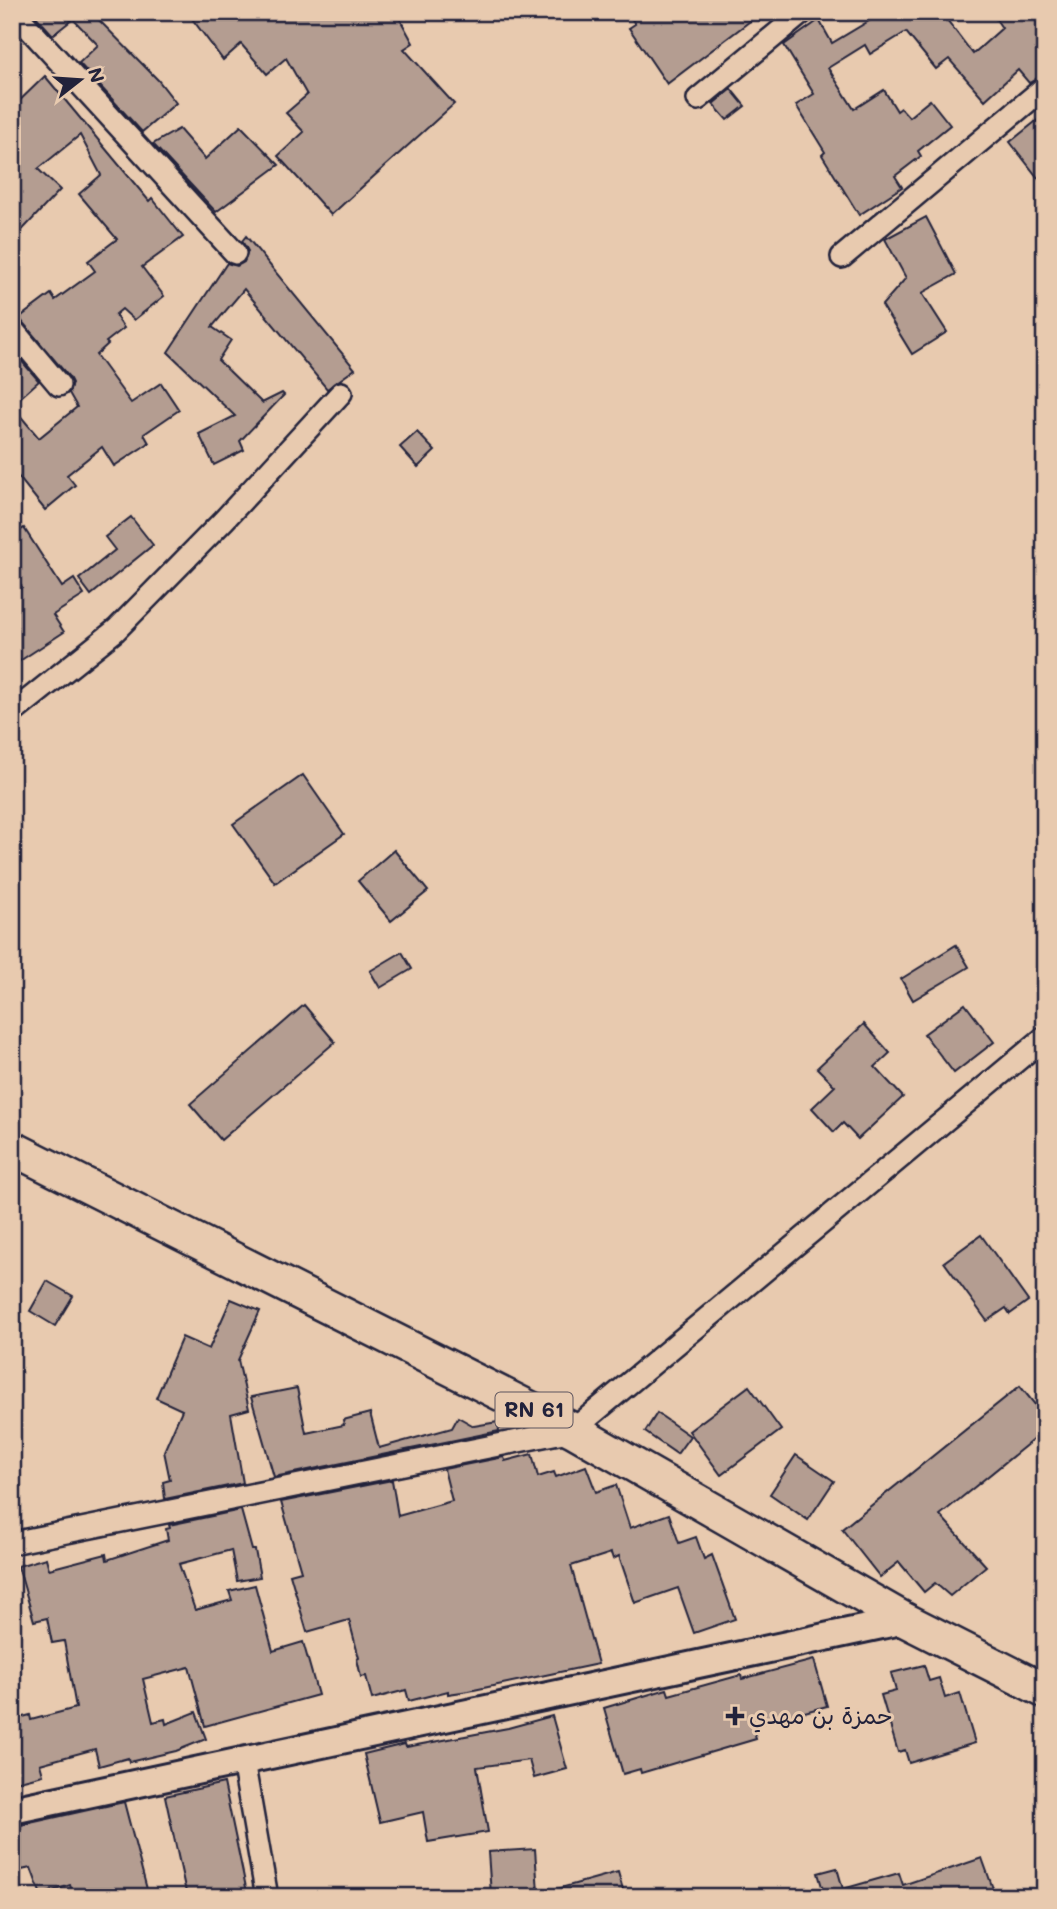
<svg xmlns="http://www.w3.org/2000/svg" width="1057" height="1909" viewBox="0 0 1057 1909" font-family="Mali,'Playpen Sans Arabic',sans-serif">
	<style>
		.building { fill: #b49d91; stroke: #22223b; stroke-width: 2 }
		.lines { fill: none; stroke-linecap: round; stroke-linejoin: round }
		.minor-casing { stroke: #22223b; stroke-width: 26 }
		.tertiary-casing { stroke: #22223b; stroke-width: 32 }
		.primary-casing { stroke: #22223b; stroke-width: 38 }
		.minor { stroke: #e8caaf; stroke-width: 21 }
		.tertiary { stroke: #e8caaf; stroke-width: 26 }
		.primary { stroke: #e8caaf; stroke-width: 33 }
		.poi-dot { fill: #22223b; stroke: #e8caaf; stroke-width: 2.5 }
		.labels { text-anchor: middle; stroke-width: 6; stroke-linejoin: round; paint-order: stroke }
		.shield { fill: #e8caaf; stroke: #5d545e; stroke-width: 2 }
		.shield-label { font-size: 21px; font-weight: bold; fill: #22223b }
		.poi-label { font-size: 23px; fill: #22223b; stroke: #e8caaf; text-anchor: start }
	</style>
	<rect width="100%" height="100%" fill="#e8caaf"/>
	<filter id="ink" filterUnits="userSpaceOnUse"><feTurbulence type="fractalNoise" baseFrequency=".0143" numOctaves="2"/><feDisplacementMap in="SourceGraphic" scale="14" xChannelSelector="R" yChannelSelector="G"/><feConvolveMatrix kernelMatrix="1 2 1 2 8 2 1 2 1" color-interpolation-filters="sRGB"/></filter>
	<g filter="url(#ink)">
		<!-- building -->
		<g class="building">
			<polygon points="32,12 91,12 158,80 176,103 142,132 79,63 98,45 73,19 53,35"/>
			<polygon points="187,12 396,12 413,43 404,49 454,104 331,215 278,156 304,132 286,113 307,95 286,58 267,74 241,44 223,60"/>
			<polygon points="627,12 762,12 667,84 629,28 635,24"/>
			<polygon points="884,12 941,12 973,54 1002,28 991,12 1045,12 1045,74 1029,83 1018,70 985,100 949,59 936,69 906,32 870,54 865,45 828,68 854,109 884,90 897,111 901,108 909,117 930,100 950,125 918,151 921,156 895,176 902,187 859,215 822,155 825,152 796,105 814,94 784,45 819,20 832,43"/>
			<polygon points="45,76 149,201 152,198 183,237 142,267 164,296 134,320 122,309 115,315 124,328 106,342 108,344 96,355 131,403 161,383 179,410 144,434 149,443 114,466 102,447 67,475 75,485 45,510 12,469 12,406 39,438 77,407 69,393 72,383 69,377 19,318 51,294 55,300 95,271 88,261 117,239 79,194 101,175 80,135 38,169 60,190 12,241 12,108"/>
			<polygon points="731,89 745,106 727,120 713,104"/>
			<polygon points="1045,114 1045,187 1010,142"/>
			<polygon points="241,126 279,165 216,212 153,144 179,129 205,159"/>
			<polygon points="926,217 956,274 922,293 947,332 912,354 882,305 906,278 885,239"/>
			<polygon points="246,236 355,369 327,389 244,289 212,327 231,340 218,360 262,403 282,393 284,395 240,441 244,450 214,465 199,434 235,416 168,352 227,263 237,266 244,262 248,251 242,241"/>
			<polygon points="12,350 39,381 12,405"/>
			<polygon points="417,432 435,451 418,467 400,447"/>
			<polygon points="131,517 153,545 91,595 79,579 115,550 105,537"/>
			<polygon points="24,528 62,587 74,579 84,595 53,615 64,632 12,666 12,594 22,587 12,571 12,536"/>
			<polygon points="303,775 344,834 275,883 233,824"/>
			<polygon points="394,850 428,891 391,921 358,881"/>
			<polygon points="956,945 969,967 913,1000 901,979"/>
			<polygon points="402,952 412,969 380,988 370,971"/>
			<polygon points="965,1004 994,1042 954,1073 924,1034"/>
			<polygon points="304,1005 335,1042 221,1140 190,1104"/>
			<polygon points="864,1024 890,1053 875,1067 903,1097 858,1139 843,1123 834,1132 812,1108 835,1086 817,1068"/>
			<polygon points="981,1235 1028,1301 1010,1314 1006,1308 987,1321 944,1262"/>
			<polygon points="47,1281 73,1296 55,1326 30,1311"/>
			<polygon points="231,1299 260,1311 238,1360 249,1409 231,1414 243,1483 165,1499 163,1482 170,1480 164,1451 182,1410 156,1398 182,1337 209,1349"/>
			<polygon points="749,1386 781,1430 721,1475 689,1431"/>
			<polygon points="1020,1386 1045,1417 1045,1430 940,1515 986,1566 950,1596 935,1583 924,1592 899,1562 880,1577 842,1529"/>
			<polygon points="297,1388 306,1433 344,1425 343,1420 370,1413 379,1448 452,1428 458,1417 474,1426 498,1422 499,1431 274,1477 251,1397"/>
			<polygon points="657,1413 690,1436 677,1454 645,1432"/>
			<polygon points="532,1454 538,1477 554,1472 556,1477 586,1466 596,1492 616,1485 630,1528 669,1514 679,1543 696,1537 704,1559 712,1555 735,1619 694,1633 678,1588 635,1603 619,1556 613,1559 611,1553 571,1566 598,1664 469,1691 448,1694 448,1691 409,1701 406,1690 372,1699 366,1676 361,1677 357,1659 359,1658 349,1620 307,1632 290,1574 301,1571 281,1502 392,1480 398,1516 452,1501 444,1469 504,1457 505,1461"/>
			<polygon points="796,1455 834,1481 808,1520 770,1494"/>
			<polygon points="241,1510 252,1550 255,1550 260,1577 237,1581 231,1550 179,1564 195,1610 232,1600 229,1591 255,1585 273,1651 303,1642 318,1695 205,1726 189,1667 143,1679 153,1722 165,1719 166,1724 196,1712 206,1739 176,1751 129,1762 128,1758 99,1766 95,1749 40,1764 43,1775 12,1783 12,1720 30,1715 31,1720 76,1708 64,1641 52,1643 47,1618 34,1621 18,1566 46,1558 49,1569 106,1554 107,1560 168,1540 166,1529 170,1528 169,1525"/>
			<polygon points="814,1660 827,1706 752,1726 756,1739 641,1773 640,1769 623,1774 604,1708 667,1689 669,1695 741,1675 742,1679"/>
			<polygon points="924,1665 929,1681 939,1678 945,1698 960,1693 975,1743 909,1763 905,1750 898,1752 881,1695 896,1691 891,1673"/>
			<polygon points="552,1716 567,1769 534,1778 529,1760 477,1767 488,1832 428,1842 423,1812 380,1822 364,1754 405,1744 406,1747 508,1728"/>
			<polygon points="224,1783 248,1897 187,1897 165,1796"/>
			<polygon points="124,1802 149,1897 91,1897 90,1891 73,1896 70,1885 41,1895 31,1868 12,1872 12,1827"/>
			<polygon points="535,1849 538,1892 491,1895 488,1852"/>
			<polygon points="982,1858 996,1897 825,1897 818,1873 837,1868 843,1889 899,1873 903,1885"/>
			<polygon points="618,1872 625,1897 551,1897 550,1891"/>
		</g>
		<g class="lines">
			<!-- minor casing -->
			<g class="minor-casing">
				<g id="minor">
					<polyline points="14,12 235,253"/>
					<polyline points="698,99 803,12"/>
					<polyline points="842,257 1045,87"/>
					<polyline points="12,329 59,385"/>
					<polyline points="12,713 116,630 224,520 341,393"/>
					<polyline points="12,1543 573,1430 1045,1037"/>
					<polyline points="243,1761 267,1897"/>
				</g>
			</g>
			<!-- tertiary casing -->
			<g class="tertiary-casing">
				<polyline id="tertiary" points="12,1810 905,1620"/>
			</g>
			<!-- primary casing -->
			<g class="primary-casing">
				<polyline id="primary" points="12,1148 573,1430 905,1620 1045,1691"/>
			</g>
			<!-- minor -->
			<use href="#minor" class="minor"/>
			<!-- tertiary -->
			<use href="#tertiary" class="tertiary"/>
			<!-- primary -->
			<use href="#primary" class="primary"/>
		</g>
	</g>
	<!-- markers -->
	<path class="poi-dot" d="M731.5 1705.5h7v7h7v7h-7v7h-7v-7h-7v-7h7z"/>
	<g class="labels">
		<!-- shield labels -->
		<rect class="shield" x="495.5" y="1392.5" width="77" height="35" rx="5"/>
		<g class="shield-label">
			<text x="534" y="1417">RN 61</text>
		</g>
		<!-- poi labels -->
		<g class="poi-label">
			<text x="749" y="1724">حمزة بن مهدي</text>
		</g>
	</g>
	<!-- margin -->
	<rect width="1057" height="1909" fill="none" stroke="#e8caaf" stroke-width="42"/>
	<rect x="21" y="21" width="1015" height="1867" fill="none" stroke="#22223b" stroke-width="2.5" filter="url(#ink)"/>
	<!-- north arrow -->
	<g transform="translate(80 80) rotate(73)" stroke="#e8caaf" stroke-width="5" paint-order="stroke">
	<path d="M0-5L12 26L0 18L-12 26Z" fill="#22223b"/>
	<text y="-10" font-size="19" font-weight="bold" text-anchor="middle" fill="#22223b">N</text>
	</g>
</svg>
